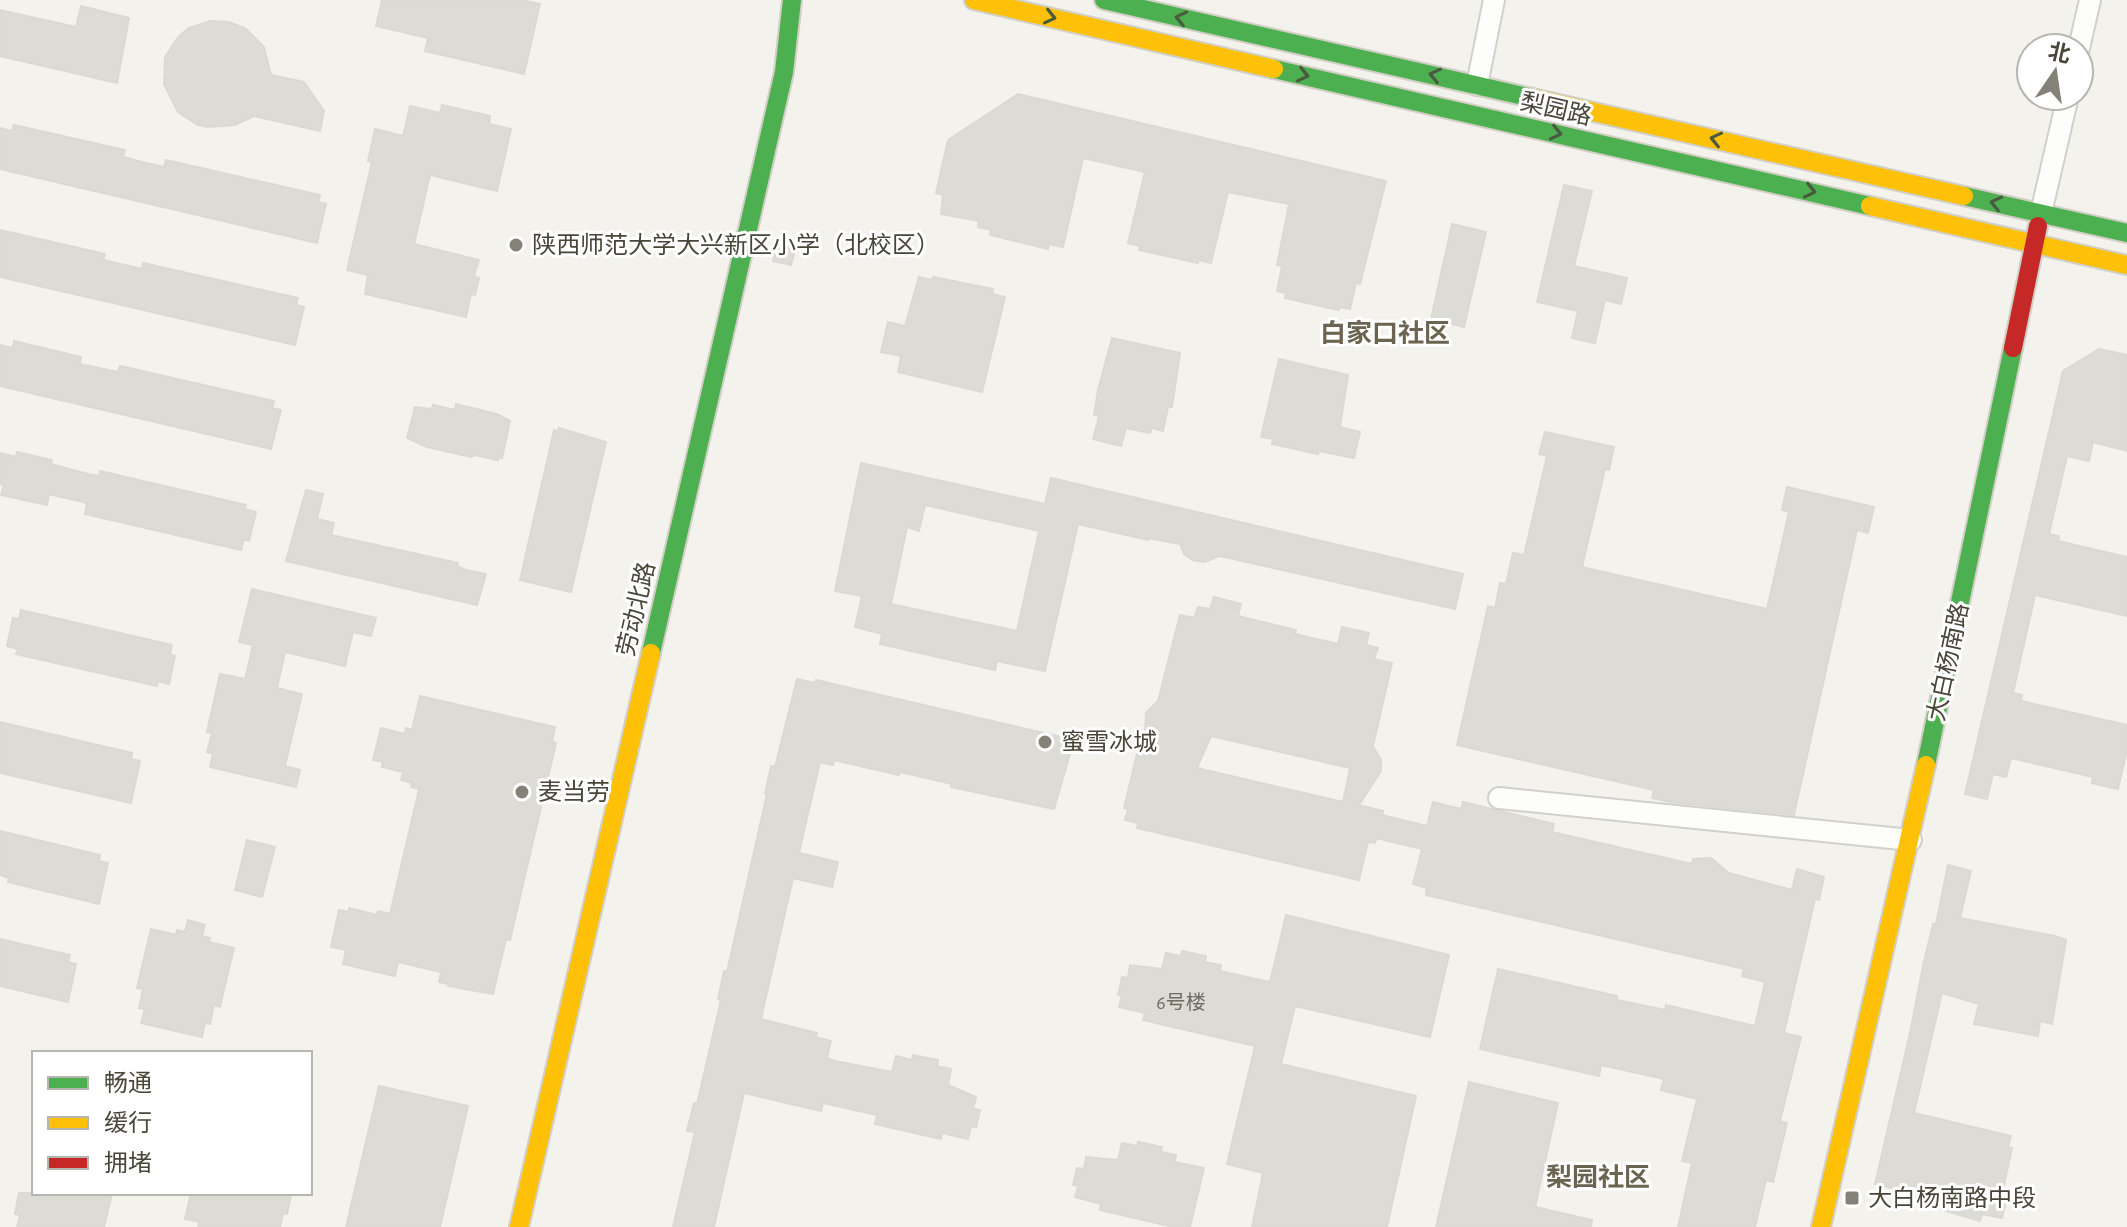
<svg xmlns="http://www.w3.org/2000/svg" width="2127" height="1227" viewBox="0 0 2127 1227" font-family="'Alegreya Sans','Noto Sans SC',sans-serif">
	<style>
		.building { fill: #dcdbd6; stroke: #dbd9d3; stroke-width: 2; fill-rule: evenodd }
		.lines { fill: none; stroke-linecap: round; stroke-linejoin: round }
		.street-casing { stroke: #d1d0cb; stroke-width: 24 }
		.fast-casing { stroke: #d2cfc4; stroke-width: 22 }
		.slow-casing { stroke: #d2cfc4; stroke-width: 22 }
		.jam-casing { stroke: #d2cfc4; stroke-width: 22 }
		.street { stroke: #fdfdfc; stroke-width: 20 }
		.fast { stroke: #4caf50; stroke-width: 18 }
		.slow { stroke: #ffc107; stroke-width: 18 }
		.jam { stroke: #c62828; stroke-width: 18 }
		.oneway { stroke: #4a5a3e }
		.poi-dot { fill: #848278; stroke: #fff; stroke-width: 3 }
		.labels { text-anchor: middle; stroke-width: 6; stroke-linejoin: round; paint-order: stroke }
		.number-label { font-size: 20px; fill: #6e6b61 }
		.street-label { font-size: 24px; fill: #494539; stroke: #fff }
		.poi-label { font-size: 24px; fill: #494539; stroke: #fff; text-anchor: start }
		.neighbourhood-label { font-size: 26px; font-weight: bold; fill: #6b6450; stroke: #fff }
	</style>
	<rect width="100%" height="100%" fill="#f3f2ed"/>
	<!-- building -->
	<g class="building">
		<polygon points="382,0 522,0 540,4 524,74 425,51 428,38 376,26"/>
		<polygon points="81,6 129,18 117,83 0,56 0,10 76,27"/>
		<polygon points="211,21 229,22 245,28 264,47 271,75 304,82 324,111 320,131 254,116 235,125 208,127 198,125 178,112 164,84 165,57 179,36 189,28"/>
		<polygon points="1018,94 1386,181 1360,284 1356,283 1350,309 1340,307 1339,310 1285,298 1286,293 1277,291 1282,266 1277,265 1289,204 1228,192 1211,263 1199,260 1198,263 1139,250 1140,246 1128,243 1145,172 1083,158 1063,247 1049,244 1048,249 990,235 991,230 978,227 979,221 941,214 943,195 936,193 948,140"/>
		<polygon points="442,105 490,116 489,124 511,129 497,191 430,175 414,244 479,260 474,276 479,278 475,295 471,294 466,317 365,294 368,275 347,270 372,162 368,161 375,129 403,136 410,106 440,113"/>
		<polygon points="14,125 125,150 123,157 146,163 164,167 166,160 320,195 318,202 326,204 317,243 0,169 0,128 12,131"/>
		<polygon points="1564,185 1592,191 1574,266 1627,278 1621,304 1605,300 1595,343 1572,338 1578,311 1537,302"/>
		<polygon points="1452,224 1486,232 1464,327 1431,319"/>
		<polygon points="0,230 105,254 103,260 142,269 143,263 298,298 296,305 304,307 295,345 0,277"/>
		<polygon points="778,239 797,243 791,265 773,261"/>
		<polygon points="919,277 932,280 933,277 993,289 992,294 1005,297 982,392 898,372 901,356 881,352 888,322 905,326"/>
		<polygon points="1112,338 1180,353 1172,407 1168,407 1163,431 1152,428 1150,433 1126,428 1121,446 1093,439 1099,416 1094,415 1098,390"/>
		<polygon points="14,341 81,357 80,364 118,372 120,366 274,401 272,408 281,410 271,449 0,386 0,345 13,348"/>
		<polygon points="2099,349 2127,355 2127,451 2093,442 2089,461 2067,456 2049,534 2059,536 2058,541 2127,557 2127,616 2035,595 2013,693 2022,695 2021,701 2127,725 2127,750 2118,789 2092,783 2093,777 2011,758 2006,777 1993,774 1987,799 1965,794 2063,371"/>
		<polygon points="1279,359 1348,375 1340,427 1360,432 1354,458 1319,451 1318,454 1272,444 1273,439 1261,437"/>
		<polygon points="456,404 497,414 510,421 502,458 498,458 498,460 474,455 471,457 427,447 407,438 415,407 432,409 433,405 455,410"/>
		<polygon points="559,428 606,442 571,592 520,580 554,430 558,431"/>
		<polygon points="1545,432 1614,447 1609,470 1605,469 1582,567 1767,609 1789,512 1782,510 1787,487 1874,507 1868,533 1857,530 1794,815 1670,802 1652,798 1654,790 1457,745 1488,606 1495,608 1500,583 1506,584 1513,553 1524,555 1547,456 1539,454"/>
		<polygon points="17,452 52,460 51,464 88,474 99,476 100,471 246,505 245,509 256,512 249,541 244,539 241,550 85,514 87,503 49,494 47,505 1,495 4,485 0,484 0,453 16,457"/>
		<path d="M 861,463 L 1045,504 L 1051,478 L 1463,574 L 1455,609 L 1220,556 L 1204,562 L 1193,560 L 1184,554 L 1180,544 L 1148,538 L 1148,540 L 1078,524 L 1045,671 L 997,661 L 995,670 L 880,644 L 882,634 L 855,627 L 862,596 L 835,591 ZM 925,505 L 1039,531 L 1017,631 L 891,604 L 907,527 L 919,531 Z"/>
		<polygon points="306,490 323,494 317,519 334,523 331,535 458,563 457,566 466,570 486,574 477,605 286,561"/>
		<polygon points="252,589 376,618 371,636 353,632 345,666 285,652 277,688 302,694 285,766 300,770 296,787 210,767 213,754 207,752 212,733 207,732 220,674 245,679 253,645 239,642"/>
		<path d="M 1214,597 L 1241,604 L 1238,616 L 1296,630 L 1295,634 L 1338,644 L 1342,627 L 1369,633 L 1366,645 L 1378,648 L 1374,659 L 1392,663 L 1373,746 L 1381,760 L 1381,771 L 1359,805 L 1383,811 L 1382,815 L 1427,826 L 1433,802 L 1461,809 L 1463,802 L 1554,824 L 1552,832 L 1692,864 L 1693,859 L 1711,858 L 1729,873 L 1792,890 L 1797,869 L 1824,877 L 1819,900 L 1815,899 L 1784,1033 L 1801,1037 L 1780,1121 L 1787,1123 L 1773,1182 L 1766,1180 L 1755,1227 L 1678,1227 L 1692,1163 L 1682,1161 L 1697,1099 L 1661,1090 L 1664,1079 L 1601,1065 L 1599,1076 L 1480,1049 L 1498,969 L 1617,996 L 1617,1000 L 1665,1010 L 1666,1005 L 1755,1026 L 1765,982 L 1742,976 L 1744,969 L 1426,895 L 1427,888 L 1413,884 L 1422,849 L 1376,838 L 1375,843 L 1368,842 L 1359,880 L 1137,828 L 1138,823 L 1125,820 L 1128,809 L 1124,808 L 1137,754 L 1144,756 L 1146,713 L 1158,701 L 1180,615 L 1194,618 L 1198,607 L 1210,609 ZM 1211,736 L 1350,768 L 1343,802 L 1197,768 Z"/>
		<polygon points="21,610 172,645 170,654 175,656 169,684 158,681 157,686 16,654 18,649 7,646 13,618 19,619"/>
		<polygon points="797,679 815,683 816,680 1074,740 1054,809 951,787 952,784 900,772 899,775 834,760 833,765 820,762 799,853 838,862 832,887 793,878 761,1019 817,1033 816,1037 831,1041 827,1058 835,1061 892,1072 896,1056 912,1060 913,1055 938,1060 937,1066 951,1069 948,1085 976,1097 973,1109 980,1110 976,1127 971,1126 968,1139 942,1133 941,1139 875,1124 877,1115 823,1103 821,1111 744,1093 714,1227 673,1227 695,1132 687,1131 694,1103 697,1104 721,1000 718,999 724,971 727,972 767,794 765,794 771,766 775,767"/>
		<polygon points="420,696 555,727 552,742 556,743 510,940 506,939 493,994 448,986 448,984 439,982 441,972 398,962 395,976 343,964 346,950 331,947 339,910 349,912 349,908 377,915 378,911 390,914 419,789 411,787 412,783 401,780 403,772 382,767 383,762 373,760 381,728 405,734 406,728 412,730"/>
		<polygon points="0,722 132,753 131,759 140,761 131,803 0,773"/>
		<polygon points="0,831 100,855 99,861 108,863 99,904 8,882 9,878 0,875"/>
		<polygon points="247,840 275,847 262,897 235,890"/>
		<polygon points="1948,865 1971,871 1960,918 2055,936 2066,940 2052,1024 2040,1021 2038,1036 1974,1024 1979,1004 1942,993 1914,1113 2011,1136 2008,1147 2012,1148 2001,1199 2006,1201 2002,1218 1982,1214 1980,1221 1916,1202 1895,1199 1896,1189 1875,1184 1910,1033 1923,966 1933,924 1936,924"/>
		<polygon points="1286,915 1449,955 1430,1037 1295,1006 1281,1064 1416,1096 1387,1227 1252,1227 1263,1173 1227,1164 1255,1046 1143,1020 1145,1013 1119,1007 1122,996 1118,995 1122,977 1128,978 1130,965 1162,969 1166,953 1181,956 1182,951 1206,956 1205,962 1221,965 1220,971 1270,982"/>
		<polygon points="188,920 205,925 202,936 210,938 209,942 234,948 220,1007 214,1005 210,1024 205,1023 202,1037 141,1023 145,1009 139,1008 143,989 137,988 151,929 176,935 177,930 185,932"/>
		<polygon points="0,939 70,955 68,962 76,964 68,1002 0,986"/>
		<polygon points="1469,1082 1558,1103 1535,1207 1592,1220 1591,1227 1436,1227"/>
		<polygon points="379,1086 468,1106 440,1227 346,1227"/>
		<polygon points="1138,1142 1162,1147 1161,1152 1176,1155 1175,1162 1204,1168 1190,1227 1173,1227 1100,1210 1101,1204 1075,1197 1078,1186 1073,1185 1077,1168 1084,1169 1086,1157 1118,1160 1122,1143 1137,1146"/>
		<polygon points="19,1193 112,1193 104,1227 17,1227 20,1215 15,1214"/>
		<polygon points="191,1193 279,1193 291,1196 287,1214 283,1213 280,1227 198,1227 200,1222 185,1219"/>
	</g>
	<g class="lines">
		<!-- street casing -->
		<g class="street-casing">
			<g id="street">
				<polyline points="2079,48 2090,0"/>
				<polyline points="1477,85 1494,0"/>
				<polyline points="2041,213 2068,96"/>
				<polyline points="1499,798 1911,840"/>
			</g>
		</g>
		<!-- fast casing -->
		<g class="fast-casing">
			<g id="fast">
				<polyline points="1104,0 1532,98"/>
				<polyline points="1274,69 1870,206"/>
				<polyline points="1964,196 2127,233"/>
				<polyline points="651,653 784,72 792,0"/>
				<polyline points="1926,765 2013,348"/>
			</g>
		</g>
		<!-- slow casing -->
		<g class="slow-casing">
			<g id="slow">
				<polyline points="974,0 1274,69"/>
				<polyline points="1532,98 1964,196"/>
				<polyline points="1870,206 2127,265"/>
				<polyline points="519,1227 651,653"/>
				<polyline points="1821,1227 1926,765"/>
			</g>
		</g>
		<!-- jam casing -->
		<g class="jam-casing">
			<polyline id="jam" points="2013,348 2038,226"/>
		</g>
		<!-- street -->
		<use href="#street" class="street"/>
		<!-- fast -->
		<use href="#fast" class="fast"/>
		<!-- slow -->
		<use href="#slow" class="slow"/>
		<!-- jam -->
		<use href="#jam" class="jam"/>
	</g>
	<!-- one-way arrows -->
	<defs><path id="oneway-chevron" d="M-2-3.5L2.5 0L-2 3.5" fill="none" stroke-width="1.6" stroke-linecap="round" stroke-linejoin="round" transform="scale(2)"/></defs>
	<g class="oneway">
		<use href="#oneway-chevron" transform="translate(1050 17) rotate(13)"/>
		<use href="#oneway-chevron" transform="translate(1181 18) rotate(-167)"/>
		<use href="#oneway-chevron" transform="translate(1303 75) rotate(13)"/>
		<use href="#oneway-chevron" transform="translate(1435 75) rotate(-167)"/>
		<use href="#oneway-chevron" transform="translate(1556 133) rotate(13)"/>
		<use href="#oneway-chevron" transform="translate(1716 139) rotate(-167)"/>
		<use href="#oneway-chevron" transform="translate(1810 191) rotate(13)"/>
		<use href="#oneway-chevron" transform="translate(1996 203) rotate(-167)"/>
	</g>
	<!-- markers -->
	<g class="poi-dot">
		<circle cx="516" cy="245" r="8"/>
		<circle cx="1045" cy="742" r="8"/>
		<circle cx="522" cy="792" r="8"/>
		<rect x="1844" y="1190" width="16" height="16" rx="4"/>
	</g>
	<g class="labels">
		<!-- number labels -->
		<g class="number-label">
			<text x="1181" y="1009">6号楼</text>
		</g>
		<!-- street labels -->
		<g class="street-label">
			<text transform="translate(1556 109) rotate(13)" y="8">梨园路</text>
			<text transform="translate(636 609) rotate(-77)" y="8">劳动北路</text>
			<text transform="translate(1948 662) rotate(-78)" y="8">大白杨南路</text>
		</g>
		<!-- poi labels -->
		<g class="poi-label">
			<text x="532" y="253">陕西师范大学大兴新区小学（北校区）</text>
			<text x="1061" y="750">蜜雪冰城</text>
			<text x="538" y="800">麦当劳</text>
			<text x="1868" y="1206">大白杨南路中段</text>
		</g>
		<!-- neighbourhood labels -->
		<g class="neighbourhood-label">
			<text x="1385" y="342">白家口社区</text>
			<text x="1598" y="1186">梨园社区</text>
		</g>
	</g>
	<!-- legend -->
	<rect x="32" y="1051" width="280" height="144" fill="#ffffff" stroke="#b6b5b0" stroke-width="2"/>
	<rect x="48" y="1077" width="40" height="12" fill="#4caf50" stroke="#b6b5b0" stroke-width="2"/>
	<text x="104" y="1091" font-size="24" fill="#494539">畅通</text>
	<rect x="48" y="1117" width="40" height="12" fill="#ffc107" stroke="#b6b5b0" stroke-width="2"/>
	<text x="104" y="1131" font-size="24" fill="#494539">缓行</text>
	<rect x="48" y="1157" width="40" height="12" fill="#c62828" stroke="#b6b5b0" stroke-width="2"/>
	<text x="104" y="1171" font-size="24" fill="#494539">拥堵</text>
	<!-- north arrow -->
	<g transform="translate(2055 72) rotate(13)"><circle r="38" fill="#ffffff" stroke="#b6b5b0" stroke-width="2"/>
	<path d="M0-6L14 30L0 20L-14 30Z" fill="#848278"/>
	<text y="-12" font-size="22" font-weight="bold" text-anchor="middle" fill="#494539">北</text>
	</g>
</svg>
